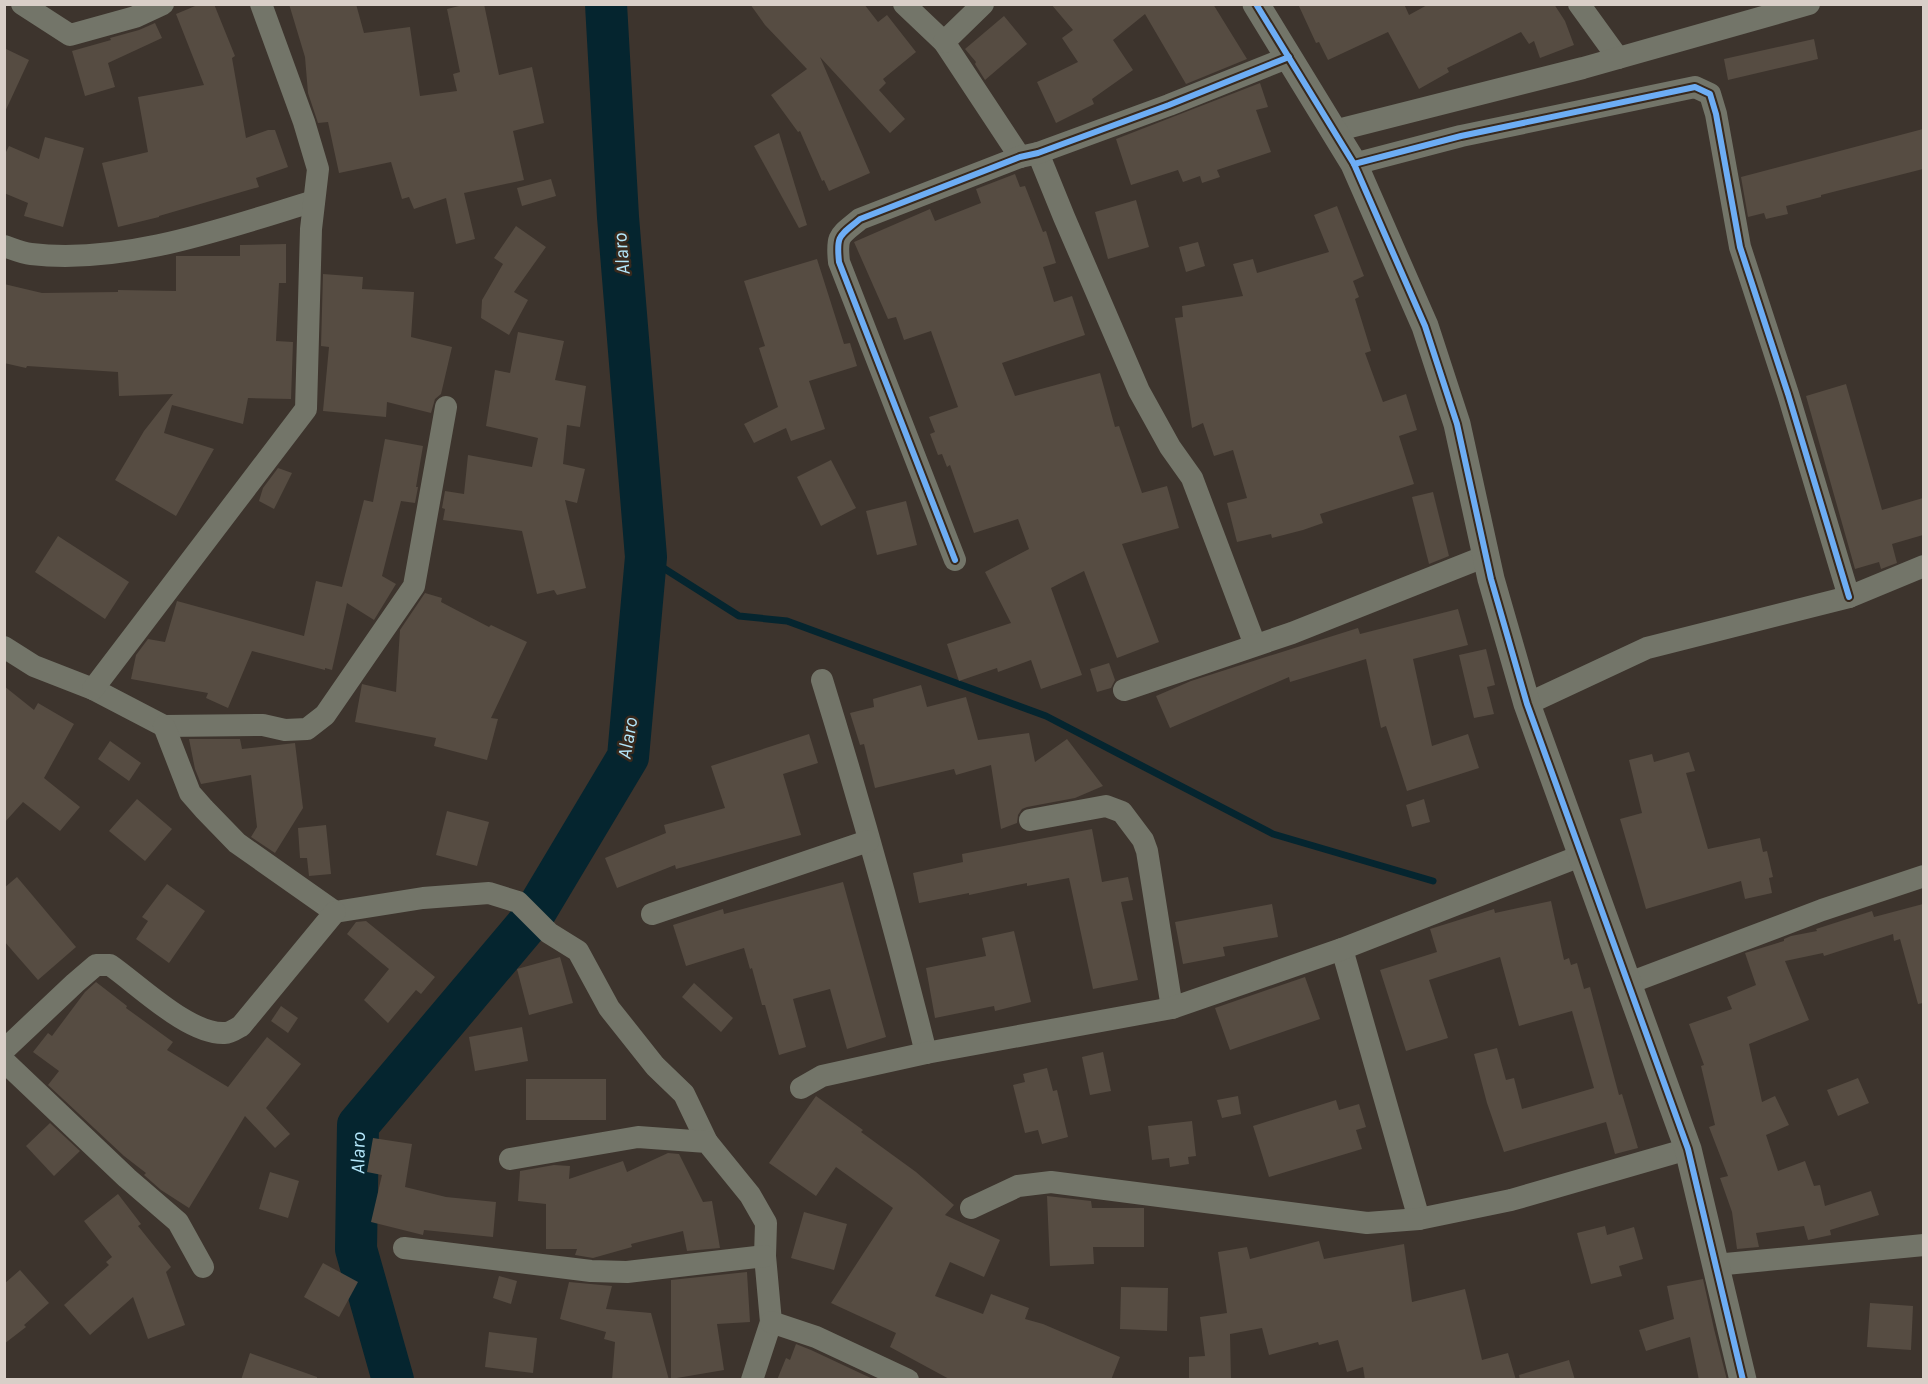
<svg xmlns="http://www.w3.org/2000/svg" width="1928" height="1384" viewBox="0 0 1928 1384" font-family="Karla,sans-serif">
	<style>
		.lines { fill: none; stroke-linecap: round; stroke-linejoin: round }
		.stream { stroke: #05252f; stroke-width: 7 }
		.river { stroke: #05252f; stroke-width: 42 }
		.building { fill: #564c42 }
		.minor { stroke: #737569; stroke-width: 22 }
		.tertiary { stroke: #737569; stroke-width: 27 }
		.cycleway-casing { stroke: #38291d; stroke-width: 10 }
		.cycleway { stroke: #6dadf4; stroke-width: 6 }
		.labels { text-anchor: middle; stroke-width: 5; stroke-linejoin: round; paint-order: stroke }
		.water-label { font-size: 20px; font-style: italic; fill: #b4e7fb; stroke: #38291d }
	</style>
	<rect width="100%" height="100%" fill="#3d342d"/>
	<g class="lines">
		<!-- stream -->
		<polyline class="stream" points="646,557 739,616 787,621 1046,716 1273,834 1433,881"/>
		<!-- river -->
		<path class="river" id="s1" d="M 393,1380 L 356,1249 L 358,1125 L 530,921 L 628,757 L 646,557 L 618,217 L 606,4"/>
	</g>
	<!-- building -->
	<g class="building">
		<polygon points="200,4 214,4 235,56 232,58 246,138 268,130 275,130 288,167 256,178 259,187 159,216 159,217 118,227 102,163 148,152 138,97 204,85 176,14"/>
		<polygon points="289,4 356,4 364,33 410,27 420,96 457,91 453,74 460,72 447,9 467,4 484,4 499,75 532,67 544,123 513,131 524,180 464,193 475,239 456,244 446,198 414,209 409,197 402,199 391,162 339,173 328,122 318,123 308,93 305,57"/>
		<polygon points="750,4 864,4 878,22 887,15 916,52 883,79 886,83 879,90 905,119 890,133 820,57 870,173 829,191 824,180 822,181 800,131 798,132 771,95 807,69 765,25"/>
		<polygon points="1051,4 1213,4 1247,59 1186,84 1145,14 1113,40 1133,70 1092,99 1094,104 1056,123 1037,82 1078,62 1062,38 1073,30"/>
		<polygon points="1298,4 1404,4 1409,15 1429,4 1554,4 1565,21 1574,45 1540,58 1534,41 1529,44 1521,32 1447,68 1449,72 1419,89 1388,32 1328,60 1319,42 1316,43"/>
		<polygon points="1004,16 1027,44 985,80 975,64 976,62 965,49"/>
		<polygon points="155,23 162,38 108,63 115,87 85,96 72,51 111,40 110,38 139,30"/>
		<polygon points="1814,39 1818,59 1728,80 1724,59"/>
		<polygon points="4,48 29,60 4,114"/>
		<polygon points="1260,83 1268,107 1256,110 1271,152 1217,170 1220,177 1202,183 1200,176 1183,182 1178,170 1131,185 1116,139"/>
		<polygon points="1923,129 1923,169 1821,195 1821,197 1786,206 1788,214 1766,219 1764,213 1748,217 1741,177"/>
		<polygon points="779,133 807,225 799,228 754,146"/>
		<polygon points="45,137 84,148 63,227 24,216 28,203 4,193 4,156 9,146 39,159"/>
		<polygon points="1015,174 1020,187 1025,186 1043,232 1046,231 1056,263 1043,267 1054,302 1072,296 1085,335 1002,363 1015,396 1100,373 1115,427 1119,426 1142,493 1167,486 1179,528 1122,544 1159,642 1117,658 1084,571 1051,588 1082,675 1041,689 1031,660 998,672 997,668 959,681 947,644 1011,623 985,572 1029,549 1018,519 974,533 950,465 947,467 942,454 938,455 930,434 935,432 929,417 958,407 931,331 904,340 896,317 888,319 854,242 930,209 935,221 981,203 976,189"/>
		<polygon points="551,179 556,196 522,206 517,188"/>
		<polygon points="1136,200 1149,247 1108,259 1095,212"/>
		<polygon points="1337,206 1364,276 1353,281 1359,297 1355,299 1371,351 1365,353 1383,402 1406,394 1417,430 1399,436 1414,484 1320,514 1323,523 1303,530 1272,538 1271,534 1237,542 1227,503 1247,498 1233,450 1214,456 1203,423 1192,428 1175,318 1183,317 1182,306 1243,296 1233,264 1253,259 1257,273 1329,252 1314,215"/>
		<polygon points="516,226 546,247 514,292 528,300 509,335 481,318 482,300 503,264 494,258"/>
		<polygon points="1198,242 1205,266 1186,272 1179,247"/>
		<polygon points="286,244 286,283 279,283 276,341 293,342 291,399 248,398 243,424 172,405 164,433 214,449 176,516 115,480 144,431 173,394 119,396 118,372 27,366 26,368 4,363 4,284 42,293 118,292 118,290 176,291 176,256 240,256 240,245"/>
		<polygon points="817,259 844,344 850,343 857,366 809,381 825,429 791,441 786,428 754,443 744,424 778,407 759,348 765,346 744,281"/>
		<polygon points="323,274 363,277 362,289 414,292 411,337 452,347 441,394 435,399 431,413 387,402 386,417 323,411 329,347 321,346"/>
		<polygon points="518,332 564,341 555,380 586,386 580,427 567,425 563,464 585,469 577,503 565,500 586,588 557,595 554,590 537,594 522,531 443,520 445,509 442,508 445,491 464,494 468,455 532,467 538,438 486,426 495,370 510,373"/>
		<polygon points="1846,384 1882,510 1923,498 1923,535 1892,544 1897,563 1881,569 1879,562 1855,569 1806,396"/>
		<polygon points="385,439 423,446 416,487 418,487 415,503 401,501 382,576 396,584 374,620 347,603 332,670 325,668 325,670 252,651 228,708 206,698 208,693 131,679 136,655 148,639 165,642 177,601 304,636 316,581 342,587 364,500 373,502"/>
		<polygon points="831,460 856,508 821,526 797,477"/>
		<polygon points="278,468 292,473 274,509 259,501 263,488"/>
		<polygon points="1433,492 1449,556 1429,564 1412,497"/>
		<polygon points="906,501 917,545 877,555 866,511"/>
		<polygon points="58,536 129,582 105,619 35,572"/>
		<polygon points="425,593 442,598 441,602 489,627 491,625 527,642 491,718 498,719 487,760 434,746 436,738 355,722 362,684 396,692 400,630"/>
		<polygon points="1458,609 1468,645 1413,659 1432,746 1468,734 1479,768 1407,791 1386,726 1381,728 1366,659 1290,682 1289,677 1170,728 1156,696 1191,681 1247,663 1358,628 1360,634"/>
		<polygon points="1486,649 1495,685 1487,687 1494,714 1474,718 1459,655"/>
		<polygon points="1109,663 1115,680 1111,688 1097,692 1090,669"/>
		<polygon points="921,685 927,707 966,697 978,740 1029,733 1035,762 1067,739 1103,786 1075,798 1027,807 1022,809 1018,815 1017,823 1001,829 991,765 956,775 954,769 875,788 864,744 860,745 850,713 874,707 873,699"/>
		<polygon points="4,686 34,710 38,703 74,724 44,778 80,807 60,831 23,802 4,823"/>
		<polygon points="809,734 818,763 783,774 801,835 676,869 675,865 617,888 605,858 666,833 664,825 725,808 711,766"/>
		<polygon points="189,739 240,739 242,749 295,743 303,808 275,853 251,837 257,827 251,775 201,784 195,769"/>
		<polygon points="110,741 141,763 129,781 98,759"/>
		<polygon points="1689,752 1695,771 1686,773 1708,849 1760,838 1763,852 1767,851 1773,877 1769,878 1772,893 1745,899 1741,881 1646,909 1620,819 1642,813 1629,760 1652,754 1654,762"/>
		<polygon points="137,799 172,829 145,861 109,831"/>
		<polygon points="1424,799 1430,822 1412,827 1406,805"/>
		<polygon points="447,811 489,822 477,866 436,855"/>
		<polygon points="326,825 331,874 309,876 307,858 300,858 298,828"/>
		<polygon points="1092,829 1102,882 1128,877 1133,900 1121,902 1138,980 1093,989 1069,878 1027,886 1027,883 969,895 969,893 919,903 913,873 963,862 962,854"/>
		<polygon points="17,877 76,947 38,980 4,941 4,888"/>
		<polygon points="843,882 886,1037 847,1049 830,989 793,999 806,1047 779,1055 765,1005 762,1005 752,968 750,969 744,948 686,966 673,925 723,909 724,914"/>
		<polygon points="167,884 205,911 169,963 136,939 148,921 142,917"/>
		<polygon points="1551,901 1564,960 1569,958 1571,965 1577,963 1584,989 1590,987 1619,1095 1622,1094 1638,1148 1615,1154 1606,1122 1504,1152 1487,1103 1474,1054 1497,1048 1506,1080 1514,1078 1522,1109 1594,1088 1572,1011 1519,1026 1500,957 1429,980 1448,1038 1406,1051 1380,970 1437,952 1430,929 1494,909 1495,913"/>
		<polygon points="1272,904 1278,937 1223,947 1225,956 1183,964 1175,922"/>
		<polygon points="1923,904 1923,1003 1918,1004 1900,939 1894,941 1893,934 1824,956 1823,953 1785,961 1809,1020 1749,1044 1762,1102 1775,1096 1789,1125 1766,1135 1778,1171 1805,1161 1814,1186 1820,1185 1825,1206 1871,1191 1879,1215 1830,1230 1831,1235 1808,1240 1804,1226 1756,1233 1759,1247 1737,1249 1732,1212 1720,1178 1728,1176 1709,1127 1715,1125 1701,1066 1704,1065 1689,1024 1732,1009 1727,997 1756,985 1745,953 1784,941 1784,939 1791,936 1817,931 1816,929 1872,911 1874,917"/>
		<polygon points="366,921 435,977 421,994 416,990 388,1023 364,1000 389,969 347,934 356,922"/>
		<polygon points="1014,931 1031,1002 995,1011 994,1006 935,1018 926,968 986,956 982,938"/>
		<polygon points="560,957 573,1003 529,1015 517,969"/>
		<polygon points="1305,977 1320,1019 1230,1050 1215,1008"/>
		<polygon points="96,982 127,1006 126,1008 173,1042 167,1050 228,1087 267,1037 301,1064 266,1108 290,1134 275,1148 245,1116 189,1208 161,1190 144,1175 146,1173 124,1156 48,1085 59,1071 33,1052 48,1033 52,1036 85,992"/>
		<polygon points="694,983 733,1018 721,1032 682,997"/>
		<polygon points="281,1006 298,1018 288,1033 271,1021"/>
		<polygon points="522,1027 528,1061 475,1071 469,1037"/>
		<polygon points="1103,1052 1111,1091 1090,1095 1082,1057"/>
		<polygon points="1047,1068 1053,1091 1057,1090 1068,1137 1042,1144 1038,1130 1025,1133 1013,1085 1025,1082 1023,1074"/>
		<polygon points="1858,1078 1869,1103 1838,1116 1827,1090"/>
		<rect x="526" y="1079" width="80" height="41"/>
		<polygon points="816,1096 863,1130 861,1132 916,1172 954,1205 945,1215 1000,1240 984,1277 950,1262 935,1296 983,1314 991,1294 1029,1308 1025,1319 1043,1324 1120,1357 1111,1380 951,1380 890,1347 896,1333 831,1303 893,1208 836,1167 816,1196 769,1163"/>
		<polygon points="1238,1096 1241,1114 1222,1118 1217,1100"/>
		<polygon points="1336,1100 1339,1110 1359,1104 1366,1127 1356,1130 1362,1149 1269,1177 1253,1126"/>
		<polygon points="1192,1121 1196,1156 1188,1157 1189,1164 1170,1167 1169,1158 1152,1160 1148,1126"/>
		<polygon points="50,1123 80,1151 54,1176 26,1146"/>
		<polygon points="373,1138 412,1144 405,1187 446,1197 496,1202 493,1237 424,1230 423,1235 371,1222 382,1175 367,1172"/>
		<polygon points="668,1153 679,1154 703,1202 712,1201 720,1248 687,1251 683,1231 631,1244 632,1247 593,1258 575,1255 577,1249 546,1249 546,1204 518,1201 520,1171 554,1165 570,1166 569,1179 623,1161 627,1172"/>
		<polygon points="270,1172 299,1181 288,1218 259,1209"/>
		<polygon points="118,1194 141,1224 138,1226 171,1267 166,1272 185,1325 148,1339 133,1297 90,1335 64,1305 109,1265 106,1262 112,1257 84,1221"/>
		<polygon points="1047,1196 1091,1201 1092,1208 1144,1208 1144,1247 1093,1247 1094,1264 1050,1266"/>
		<polygon points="804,1212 847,1224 834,1270 791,1258"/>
		<polygon points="1605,1226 1607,1235 1634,1227 1643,1259 1619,1266 1622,1276 1591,1284 1577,1233"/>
		<polygon points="1319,1241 1324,1259 1404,1244 1412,1302 1465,1289 1482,1360 1508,1353 1516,1380 1365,1380 1363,1367 1347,1372 1338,1340 1319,1345 1318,1342 1269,1355 1262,1328 1230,1334 1231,1380 1189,1380 1189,1357 1205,1356 1200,1317 1227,1313 1218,1252 1247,1247 1250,1259"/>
		<polygon points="323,1263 358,1282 339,1317 304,1297"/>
		<polygon points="20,1270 49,1303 24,1325 26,1327 4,1344 4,1284"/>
		<polygon points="747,1272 750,1322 717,1324 724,1370 671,1379 671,1280"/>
		<polygon points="499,1276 517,1281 511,1304 493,1298"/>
		<polygon points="1703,1279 1714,1329 1727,1380 1699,1380 1690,1337 1646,1351 1639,1330 1674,1319 1667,1286"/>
		<polygon points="569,1282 612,1286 606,1309 651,1313 669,1380 612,1380 615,1342 604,1339 606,1332 560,1319"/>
		<polygon points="1121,1287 1168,1288 1167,1331 1120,1329"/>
		<polygon points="1870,1303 1913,1306 1911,1350 1867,1347"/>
		<polygon points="489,1332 537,1338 533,1373 485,1367"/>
		<polygon points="796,1344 811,1350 875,1380 777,1380 786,1358 790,1360"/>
		<polygon points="250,1353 317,1377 317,1380 241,1380"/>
		<polygon points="1569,1360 1575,1380 1520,1380 1519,1375"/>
	</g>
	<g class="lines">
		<!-- minor -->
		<g class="minor">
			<polyline points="22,4 70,35 135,17 163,4"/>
			<polyline points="904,4 944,42 1020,157"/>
			<polyline points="1579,4 1618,58"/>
			<polyline points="944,42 983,4"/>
			<polyline points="1334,131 1583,68 1809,4"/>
			<polyline points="1038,153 1064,217 1139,391 1170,447 1192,478 1255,645"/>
			<polyline points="1354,164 1461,136 1695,87 1710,94 1716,114 1740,247 1788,394 1849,597"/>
			<path d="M 4,246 C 13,249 22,253 31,254 C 124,265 226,228 314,201"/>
			<path d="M 955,560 L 839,262 C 836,234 840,236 860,219 L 1020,157 L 1038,153 L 1169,105 L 1289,57"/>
			<polyline points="4,647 34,666 93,689 164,726 263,725 285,730 307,729 325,715 414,586 446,407"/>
			<path d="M 822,680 C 860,803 895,928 926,1053"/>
			<polyline points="93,689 306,409 311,229 318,169 304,122 261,4"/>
			<polyline points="1124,690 1292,633 1486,556"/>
			<polyline points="1527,704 1647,648 1849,597 1924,566"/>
			<polyline points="164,726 190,793 204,809 237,843 335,912 423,898 489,893 518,902 549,933 578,951 609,1008 655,1066 684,1094 707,1142"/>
			<polyline points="1030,820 1106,806 1122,812 1143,840 1147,851 1172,1008"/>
			<polyline points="652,914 868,841"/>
			<polyline points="1342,949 1419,1219"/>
			<polyline points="1629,983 1822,910 1924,876"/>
			<path d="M 4,1050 L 75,983 L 96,965 L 110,965 C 139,985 189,1035 225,1033 C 230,1033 236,1029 241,1026 L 335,912"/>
			<polyline points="4,1061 127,1178 178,1222 203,1267"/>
			<polyline points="801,1088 822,1076 926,1053 1172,1008 1342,949 1583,855"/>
			<polyline points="510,1159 638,1137 707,1142 750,1195 766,1223 765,1256 771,1322 752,1380"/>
			<polyline points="971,1208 1018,1186 1051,1182 1367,1223 1419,1219 1511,1200 1688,1149"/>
			<polyline points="404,1248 591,1271 627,1272 765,1256"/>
			<polyline points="1715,1265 1924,1245"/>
			<polyline points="771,1322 816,1337 908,1380"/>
		</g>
		<!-- tertiary -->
		<polyline class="tertiary" points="1256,4 1354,164 1425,326 1457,424 1491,579 1527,704 1688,1149 1743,1380"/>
		<!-- cycleway casing -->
		<g class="cycleway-casing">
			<g id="cycleway">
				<polyline points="1256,4 1354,164 1425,326 1457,424 1491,579 1527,704 1688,1149 1743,1380"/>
				<polyline points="1354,164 1461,136 1695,87 1710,94 1716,114 1740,247 1788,394 1849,597"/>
				<path d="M 955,560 L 839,262 C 836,234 840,236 860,219 L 1020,157 L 1038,153 L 1169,105 L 1289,57"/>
			</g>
		</g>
		<!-- cycleway -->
		<use href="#cycleway" class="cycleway"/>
	</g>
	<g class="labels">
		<!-- water labels -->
		<g class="water-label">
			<text transform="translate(621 254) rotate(-95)" y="7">Alaro</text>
			<text transform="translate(627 738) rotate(-80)" y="7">Alaro</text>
			<text dy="7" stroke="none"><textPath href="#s1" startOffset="232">Alaro</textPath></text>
		</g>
	</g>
	<!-- border -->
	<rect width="1928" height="1384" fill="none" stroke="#d9cfc8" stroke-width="12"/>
</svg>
